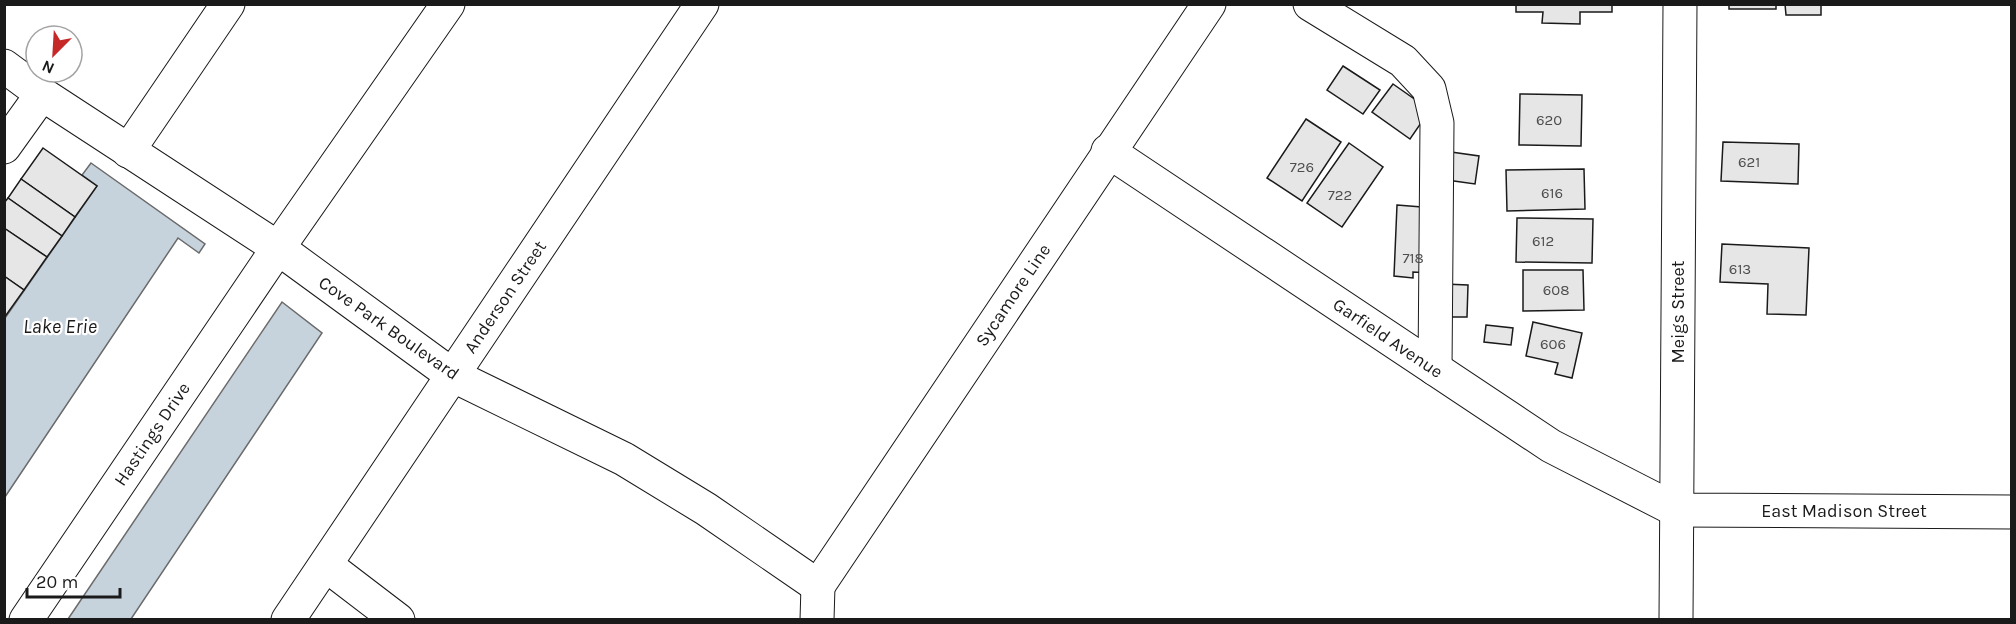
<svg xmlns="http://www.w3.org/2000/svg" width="2016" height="624" viewBox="0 0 2016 624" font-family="Karla,sans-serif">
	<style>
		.water { fill: #c6d2dc; stroke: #6a6a6a; stroke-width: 1.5 }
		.building { fill: #e6e6e6; stroke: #1a1a1a; stroke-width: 1.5 }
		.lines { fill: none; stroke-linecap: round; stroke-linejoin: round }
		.minor-casing { stroke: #1a1a1a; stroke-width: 35 }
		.minor { stroke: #fff; stroke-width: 33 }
		.labels { text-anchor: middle; stroke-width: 4.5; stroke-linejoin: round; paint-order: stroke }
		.number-label { font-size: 15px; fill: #4d4d4d }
		.street-label { font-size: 18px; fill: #1a1a1a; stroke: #fff }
		.water-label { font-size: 20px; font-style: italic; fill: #1a1a1a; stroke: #fff }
	</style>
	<rect width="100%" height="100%" fill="#fff"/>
	<!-- water -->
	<g class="water">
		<polygon points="91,163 205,244 199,253 178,238 5,497 5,318 97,186 82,175"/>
		<polygon points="282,302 322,333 131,619 68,619"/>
	</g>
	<!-- building -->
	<g class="building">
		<polygon points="1516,4 1612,4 1612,12 1580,12 1580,24 1542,23 1543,12 1516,12"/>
		<rect x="1729" y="4" width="47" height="5"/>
		<polygon points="1785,4 1821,4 1821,15 1786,15"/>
		<polygon points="1343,66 1380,90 1363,114 1327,90"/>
		<polygon points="1393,84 1430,110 1410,139 1372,112"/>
		<polygon points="1520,94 1582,95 1581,146 1519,145"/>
		<polygon points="1306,119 1341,142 1302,201 1267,178"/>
		<polygon points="1723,142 1799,144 1798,184 1721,181"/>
		<polygon points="1349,143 1383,167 1342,227 1307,203"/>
		<polygon points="43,148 97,186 75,217 21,179"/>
		<polygon points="1444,151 1479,156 1475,184 1440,179"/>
		<polygon points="1584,169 1585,209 1507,211 1506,170"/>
		<polygon points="21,179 75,217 62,236 8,198"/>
		<polygon points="8,198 62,236 47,257 4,228 4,203"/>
		<polygon points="1397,205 1434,208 1431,273 1413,272 1413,278 1394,276"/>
		<polygon points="1517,218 1593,219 1592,263 1516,262"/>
		<polygon points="4,228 47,257 24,290 4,276"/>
		<polygon points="1722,244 1809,248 1806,315 1767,314 1768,284 1720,282"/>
		<polygon points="1523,270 1583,270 1584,310 1523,311"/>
		<polygon points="4,276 24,290 4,318"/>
		<polygon points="1444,284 1468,285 1467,317 1443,317"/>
		<polygon points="1533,322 1582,333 1572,378 1555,374 1558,363 1526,356"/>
		<polygon points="1486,325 1513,328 1511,345 1484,342"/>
	</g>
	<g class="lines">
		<!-- minor casing -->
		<g class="minor-casing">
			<g id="minor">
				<polyline points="1310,4 1403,61 1429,89 1437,123 1435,369"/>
				<polyline points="4,66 42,94 278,248 452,375 624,459 706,509 818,586"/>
				<polyline points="4,147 42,94"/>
				<polyline points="128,151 228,4"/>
				<polyline points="1108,151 1551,446 1676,510 2012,512"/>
				<polyline points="326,565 398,620"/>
				<polyline points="818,586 1209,4"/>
				<polyline points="26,620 278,248 448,4"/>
				<polyline points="288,620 702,4"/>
				<polyline points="817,620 818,586"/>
				<polyline points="1676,620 1680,4"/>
			</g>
		</g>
		<!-- minor -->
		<use href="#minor" class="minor"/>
	</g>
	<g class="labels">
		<!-- number labels -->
		<g class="number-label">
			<text x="1549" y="125">620</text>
			<text x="1749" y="167">621</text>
			<text x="1302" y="172">726</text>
			<text x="1552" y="198">616</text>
			<text x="1340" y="200">722</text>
			<text x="1543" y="246">612</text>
			<text x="1413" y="263">718</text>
			<text x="1740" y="274">613</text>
			<text x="1556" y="295">608</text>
			<text x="1553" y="349">606</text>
		</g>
		<!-- street labels -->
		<g class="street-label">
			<text transform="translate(1013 295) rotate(-56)" y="6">Sycamore Line</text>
			<text transform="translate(505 297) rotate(-56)" y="6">Anderson Street</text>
			<text transform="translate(1678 312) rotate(-90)" y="6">Meigs Street</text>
			<text transform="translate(389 328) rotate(35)" y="6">Cove Park Boulevard</text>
			<text transform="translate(1388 338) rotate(34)" y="6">Garfield Avenue</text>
			<text transform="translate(152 434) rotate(-56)" y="6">Hastings Drive</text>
			<text x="1844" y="517">East Madison Street</text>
		</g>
		<!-- water labels -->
		<g class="water-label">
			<text x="60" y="333">Lake Erie</text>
		</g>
	</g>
	<!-- border -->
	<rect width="2016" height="624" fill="none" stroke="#1a1a1a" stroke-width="12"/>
	<!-- north arrow -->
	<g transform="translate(54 54) rotate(204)"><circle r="28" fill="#ffffff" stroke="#a3a3a3" stroke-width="1.5"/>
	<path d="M0-4.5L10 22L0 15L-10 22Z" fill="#c62828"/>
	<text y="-9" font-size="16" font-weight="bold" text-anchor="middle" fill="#1a1a1a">N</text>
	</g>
	<!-- scale -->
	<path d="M27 588v9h93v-9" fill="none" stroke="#1a1a1a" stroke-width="3"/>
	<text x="36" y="588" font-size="18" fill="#1a1a1a" stroke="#ffffff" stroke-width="4.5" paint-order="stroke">20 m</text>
</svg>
